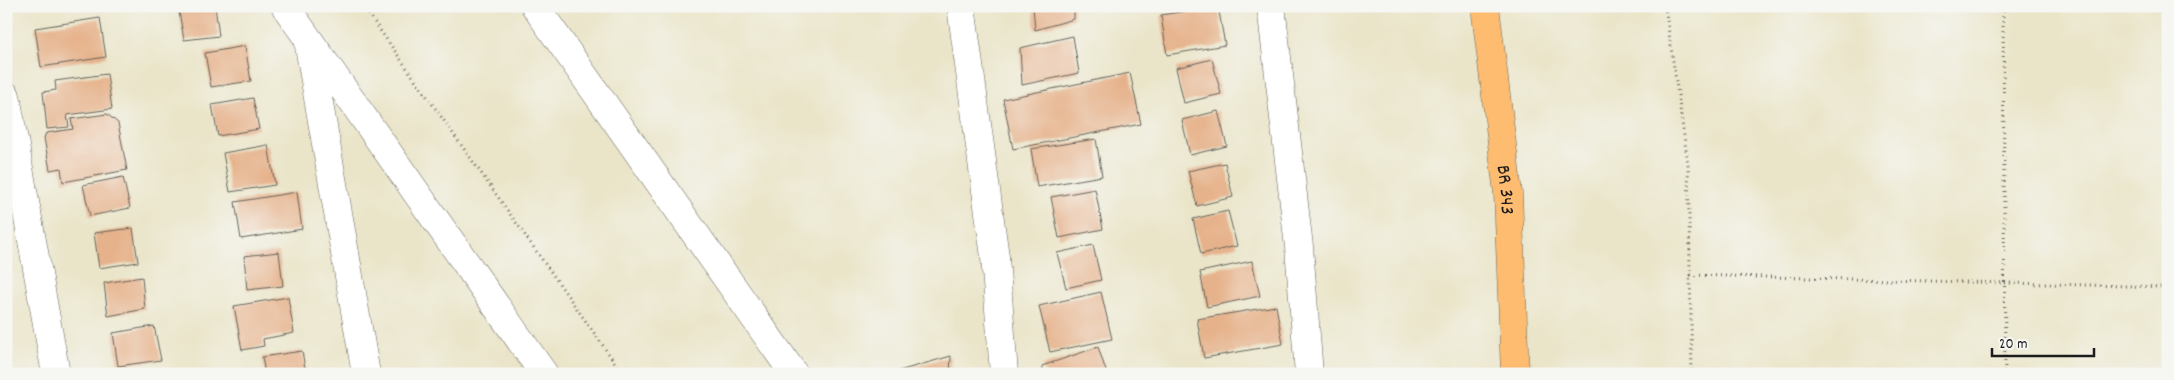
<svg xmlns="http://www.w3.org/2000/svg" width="2174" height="380" viewBox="0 0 2174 380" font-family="Dekko,sans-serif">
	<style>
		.building { fill: #e6b28b }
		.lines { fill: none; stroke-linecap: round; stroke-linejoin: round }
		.minor-casing { stroke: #646259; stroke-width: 29 }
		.major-casing { stroke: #646259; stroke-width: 29 }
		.path { stroke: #646259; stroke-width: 3; stroke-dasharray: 1 4; stroke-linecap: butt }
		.minor { stroke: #fff; stroke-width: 28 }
		.major { stroke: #febc70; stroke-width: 28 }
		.labels { text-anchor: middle; stroke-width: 4.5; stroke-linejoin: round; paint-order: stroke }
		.street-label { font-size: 20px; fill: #1c1c1c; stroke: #f6f6f2 }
	</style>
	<rect width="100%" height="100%" fill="#f6f6f2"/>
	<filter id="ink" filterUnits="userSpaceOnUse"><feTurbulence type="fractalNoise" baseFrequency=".02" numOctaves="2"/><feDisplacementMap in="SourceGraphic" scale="10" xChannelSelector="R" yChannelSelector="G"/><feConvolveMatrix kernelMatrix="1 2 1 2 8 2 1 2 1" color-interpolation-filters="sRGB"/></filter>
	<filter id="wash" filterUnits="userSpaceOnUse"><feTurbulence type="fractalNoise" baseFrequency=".0096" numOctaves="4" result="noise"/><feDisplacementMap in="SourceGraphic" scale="20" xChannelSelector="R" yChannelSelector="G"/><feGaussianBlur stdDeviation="1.12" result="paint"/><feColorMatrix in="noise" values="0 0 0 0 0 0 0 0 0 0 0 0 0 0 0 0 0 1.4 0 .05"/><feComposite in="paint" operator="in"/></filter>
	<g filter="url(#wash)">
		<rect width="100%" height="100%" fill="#eae5c9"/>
		<g id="blocks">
			<!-- building -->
			<g class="building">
				<polygon points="178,6 215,6 219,36 184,40"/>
				<polygon points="1033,6 1074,6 1074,19 1035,30"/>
				<polygon points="1218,6 1225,45 1167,55 1161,15"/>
				<polygon points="100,18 106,57 41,67 35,28"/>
				<polygon points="1073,36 1079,73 1022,85 1020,48"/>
				<polygon points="245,46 251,81 211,87 205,53"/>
				<polygon points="1212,59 1221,94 1184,103 1176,68"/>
				<polygon points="1130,73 1141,124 1013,149 1003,99"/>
				<polygon points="107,74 112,109 67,115 69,127 47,129 43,92 56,90 55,81"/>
				<polygon points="253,98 259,129 218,136 212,105"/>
				<polygon points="1218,111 1227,146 1190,155 1182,120"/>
				<polygon points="107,114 118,123 127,170 63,182 61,168 50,170 44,138 46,133 73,129 71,119"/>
				<polygon points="1096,139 1102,176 1037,187 1031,149"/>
				<polygon points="268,145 275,185 230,192 223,153"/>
				<polygon points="1225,163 1233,197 1197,206 1188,171"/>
				<polygon points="123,177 130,208 90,216 83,185"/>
				<polygon points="1095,189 1103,229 1059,238 1051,197"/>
				<polygon points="297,192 302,229 241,239 235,202"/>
				<polygon points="1228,211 1237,246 1201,254 1193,219"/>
				<polygon points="133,228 138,262 99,268 94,233"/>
				<polygon points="1093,245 1101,280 1066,288 1057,253"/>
				<polygon points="279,252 283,286 247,290 244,256"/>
				<polygon points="1252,261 1260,296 1207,307 1200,272"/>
				<polygon points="142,277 145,309 108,316 104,283"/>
				<polygon points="1101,292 1112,339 1050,352 1039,306"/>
				<polygon points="288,297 294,333 263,339 264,346 242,350 234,306"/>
				<polygon points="1276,306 1283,344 1204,358 1197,319"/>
				<polygon points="154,326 161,360 118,366 113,333"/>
				<polygon points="1098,347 1107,374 1045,374 1042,366"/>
				<polygon points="302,351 306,374 265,374 262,357"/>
				<polygon points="951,356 950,374 892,374 892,373"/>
			</g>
		</g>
	</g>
	<g filter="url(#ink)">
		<use href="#blocks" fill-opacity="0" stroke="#646259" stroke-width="1"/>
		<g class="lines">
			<!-- minor casing -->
			<g class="minor-casing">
				<g id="minor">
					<polyline points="285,6 544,374"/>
					<polyline points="535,6 794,374"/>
					<polyline points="961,6 995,257 1004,374"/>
					<polyline points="1271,6 1299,247 1309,374"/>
					<polyline points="309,46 366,374"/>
					<polyline points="6,96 56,374"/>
				</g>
			</g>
			<!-- major casing -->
			<g class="major-casing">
				<g id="major">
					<path id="s1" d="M 1485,6 L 1508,193 L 1515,374"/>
				</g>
			</g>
			<!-- path -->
			<g class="path">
				<polyline points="363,6 623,374"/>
				<polyline points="1665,6 1688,163 1692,374"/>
				<polyline points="2003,6 2005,374"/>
				<polyline points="1690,275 2168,287"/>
			</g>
			<!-- minor -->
			<use href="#minor" class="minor"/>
			<!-- major -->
			<use href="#major" class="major"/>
		</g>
	</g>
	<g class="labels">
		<!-- street labels -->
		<g class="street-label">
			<text dy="7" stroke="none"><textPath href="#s1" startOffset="185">BR 343</textPath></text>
		</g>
	</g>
	<!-- margin -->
	<rect width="2174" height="380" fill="none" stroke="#f6f6f2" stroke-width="25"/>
	<!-- scale -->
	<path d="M1992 348v8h102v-8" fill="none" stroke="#1c1c1c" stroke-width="2.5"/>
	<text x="1999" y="348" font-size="15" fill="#1c1c1c" stroke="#f6f6f2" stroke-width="4" paint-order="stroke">20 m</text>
</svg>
